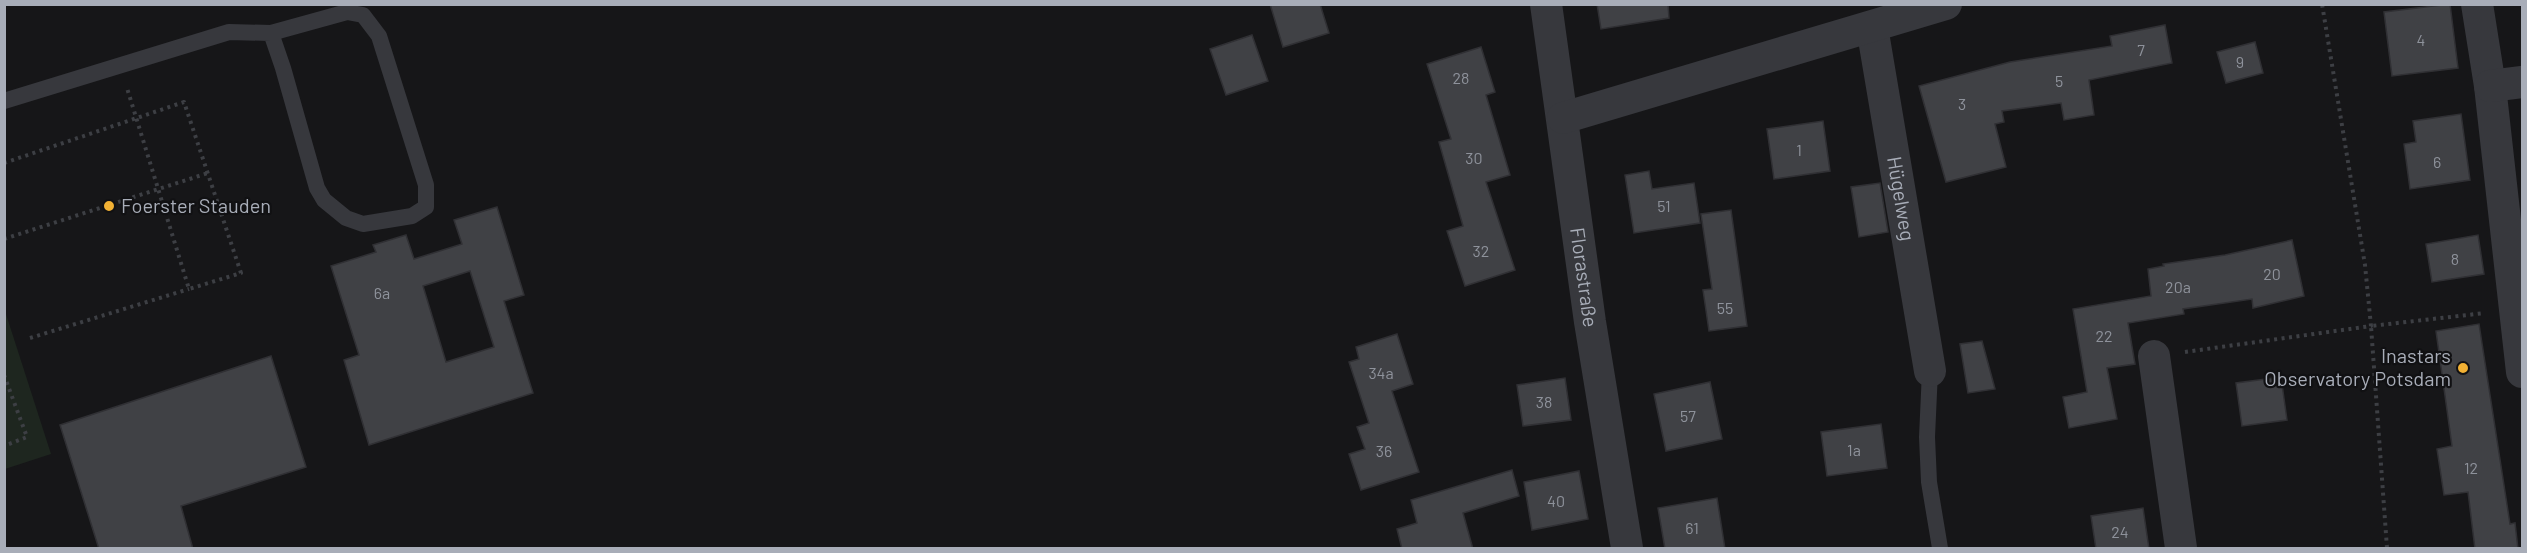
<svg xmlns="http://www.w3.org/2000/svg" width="2527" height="553" viewBox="0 0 2527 553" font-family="Barlow,sans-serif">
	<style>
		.green { fill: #1e261f }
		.building { fill: #404145; stroke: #303034; stroke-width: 1.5; fill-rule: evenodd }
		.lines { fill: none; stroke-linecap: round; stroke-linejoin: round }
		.path { stroke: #3d3f44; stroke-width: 4; stroke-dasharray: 3 4.5; stroke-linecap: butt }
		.service { stroke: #37383d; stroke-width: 16 }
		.minor { stroke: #37383d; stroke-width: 32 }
		.poi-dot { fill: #f2b134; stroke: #111113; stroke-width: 2 }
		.labels { text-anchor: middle; stroke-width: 4.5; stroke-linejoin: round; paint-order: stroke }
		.number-label { font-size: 16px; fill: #8e929b }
		.street-label { font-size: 20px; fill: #a8adb8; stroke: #111113 }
		.poi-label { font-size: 20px; fill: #a8adb8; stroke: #111113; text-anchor: start }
	</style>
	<rect width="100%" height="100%" fill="#161618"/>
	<!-- green -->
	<polygon class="green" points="5,311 51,454 5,469 4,469"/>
	<!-- building -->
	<g class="building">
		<polygon points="1270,4 1320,4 1329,33 1283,47"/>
		<polygon points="1597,4 1668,4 1669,18 1601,29"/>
		<polygon points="2450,4 2458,68 2392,76 2384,12"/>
		<polygon points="2165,25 2172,63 2089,80 2094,115 2064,120 2061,103 2002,111 2004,122 1995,124 2006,167 1946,182 1919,86 2010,62 2112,46 2110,36"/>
		<polygon points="1252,35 1268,81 1226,95 1210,49"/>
		<polygon points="2255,42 2263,73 2226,83 2217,52"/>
		<polygon points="1481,47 1495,92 1486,95 1510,175 1486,182 1515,270 1465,286 1447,231 1463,226 1439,142 1451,139 1427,64"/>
		<polygon points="2461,114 2470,180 2410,189 2404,144 2416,142 2413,121"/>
		<polygon points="1823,121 1830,171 1774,179 1767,129"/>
		<polygon points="1649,171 1652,189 1694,183 1700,223 1634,233 1625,175"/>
		<polygon points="1880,183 1888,232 1859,237 1851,187"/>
		<path d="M 497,207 L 524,295 L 504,301 L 533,393 L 369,445 L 344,360 L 359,355 L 331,266 L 376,252 L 373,245 L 406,235 L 414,259 L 462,244 L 454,220 ZM 470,271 L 494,347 L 446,362 L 423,286 Z"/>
		<polygon points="1731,210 1747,326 1709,331 1703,290 1712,289 1701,214"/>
		<polygon points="2478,235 2484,274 2432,282 2426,244"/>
		<polygon points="2292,240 2304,296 2253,308 2252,299 2183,309 2184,314 2128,323 2135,364 2107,368 2117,419 2069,428 2063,397 2087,392 2073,309 2151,296 2148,269 2164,266 2163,264 2225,255"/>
		<polygon points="2479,324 2510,524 2515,523 2518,549 2475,549 2468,492 2444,495 2437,449 2452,446 2436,331"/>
		<polygon points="1397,334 1413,384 1392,391 1419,472 1361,490 1349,454 1365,449 1357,427 1369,423 1349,362 1359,359 1356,347"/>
		<polygon points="1982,341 1995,389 1968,393 1960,344"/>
		<polygon points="271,356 306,467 181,506 193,549 99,549 60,425"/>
		<polygon points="2281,377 2287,420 2242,426 2236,383"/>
		<polygon points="1565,378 1571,420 1523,426 1517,385"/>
		<polygon points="1710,382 1722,439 1666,451 1654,394"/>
		<polygon points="1881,424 1887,468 1827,476 1821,432"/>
		<polygon points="1512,470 1519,496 1463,513 1473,549 1402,549 1397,529 1417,523 1411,500"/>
		<polygon points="1579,471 1588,519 1532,530 1524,482"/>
		<polygon points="1717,498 1725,549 1665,549 1658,508"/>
		<polygon points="2143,508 2149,549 2096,549 2091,516"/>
	</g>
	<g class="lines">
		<!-- path -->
		<g class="path">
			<polyline points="4,163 184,102 241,273 189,289 127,88"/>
			<polyline points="4,239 208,173"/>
			<polyline points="30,338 189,289"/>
			<polyline points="2185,352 2371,326 2365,265 2322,4"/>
			<polyline points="4,375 27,437 4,446"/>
			<polyline points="2387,548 2371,326 2485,313"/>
		</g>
		<!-- service -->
		<g class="service">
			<polyline points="4,101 229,32 271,33 283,68 317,188 324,200 346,218 363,224 412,216 426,207 426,185 379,36 363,15 347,12 271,33"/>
			<polyline points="1930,371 1927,437 1929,482 1940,548"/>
		</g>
		<!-- minor -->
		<g class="minor">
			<path id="s1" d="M 1546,4 L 1590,322 L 1627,548"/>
			<polyline points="2477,4 2490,86 2522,372"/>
			<path id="s2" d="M 1872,27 L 1930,371"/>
			<polyline points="2490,86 2522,82"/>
			<polyline points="1563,118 1946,4"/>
			<polyline points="2154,356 2181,548"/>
		</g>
	</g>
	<!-- markers -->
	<g class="poi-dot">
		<circle cx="109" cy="206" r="6"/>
		<circle cx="2463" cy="368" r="6"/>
	</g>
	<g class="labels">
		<!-- number labels -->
		<g class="number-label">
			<text x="2421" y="46">4</text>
			<text x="2141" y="56">7</text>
			<text x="2240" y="68">9</text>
			<text x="1461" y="84">28</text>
			<text x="2059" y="87">5</text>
			<text x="1962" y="110">3</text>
			<text x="1799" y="156">1</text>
			<text x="1474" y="164">30</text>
			<text x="2437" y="168">6</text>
			<text x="1664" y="212">51</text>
			<text x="1481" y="257">32</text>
			<text x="2455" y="265">8</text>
			<text x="2272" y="280">20</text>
			<text x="2178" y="293">20a</text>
			<text x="382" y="299">6a</text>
			<text x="1725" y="314">55</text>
			<text x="2104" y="342">22</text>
			<text x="1381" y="379">34a</text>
			<text x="1544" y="408">38</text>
			<text x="1688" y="422">57</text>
			<text x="1854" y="456">1a</text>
			<text x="1384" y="457">36</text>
			<text x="2471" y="474">12</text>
			<text x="1556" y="507">40</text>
			<text x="1692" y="534">61</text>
			<text x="2120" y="538">24</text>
		</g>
		<!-- street labels -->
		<g class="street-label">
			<text dy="7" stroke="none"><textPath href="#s2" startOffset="174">Hügelweg</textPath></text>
			<text dy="7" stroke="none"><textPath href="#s1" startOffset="276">Florastraße</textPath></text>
		</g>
		<!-- poi labels -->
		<g class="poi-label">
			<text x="121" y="213">Foerster Stauden</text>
			<text x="2451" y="363" text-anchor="end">Inastars<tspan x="2451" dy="23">Observatory Potsdam</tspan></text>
		</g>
	</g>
	<!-- border -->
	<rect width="2527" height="553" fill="none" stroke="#a8adb8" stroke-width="12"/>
</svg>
